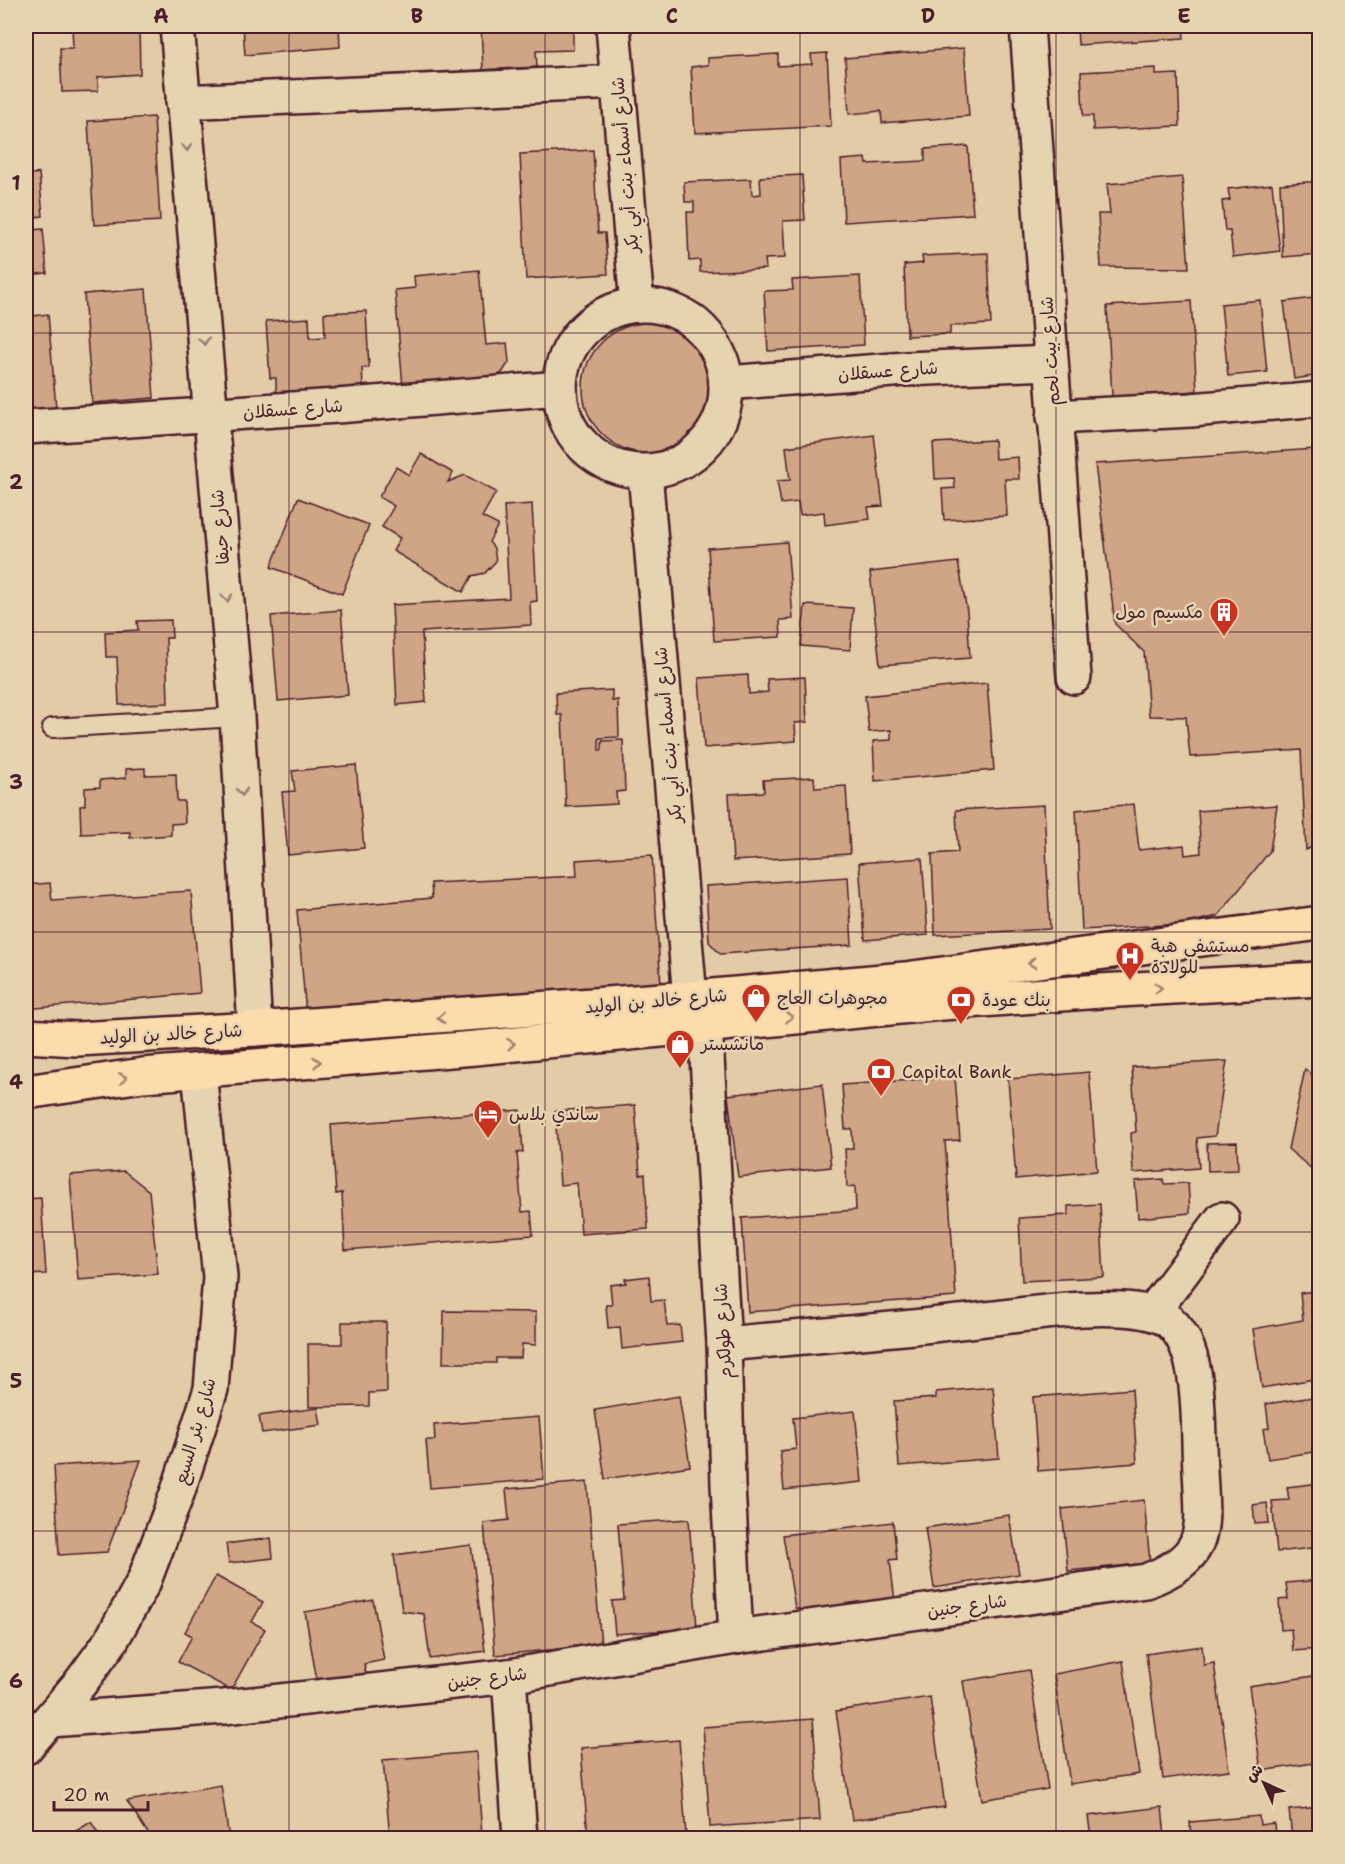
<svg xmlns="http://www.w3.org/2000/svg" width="1345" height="1864" viewBox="0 0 1345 1864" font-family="'Shantell Sans','Playpen Sans Arabic',sans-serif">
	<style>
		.building { fill: #cfa586; stroke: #4a1f2b; stroke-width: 1.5 }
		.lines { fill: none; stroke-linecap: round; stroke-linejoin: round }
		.service-casing { stroke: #4a1f2b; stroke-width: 22 }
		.minor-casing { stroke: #4a1f2b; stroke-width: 38 }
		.tertiary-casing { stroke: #4a1f2b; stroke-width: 38 }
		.primary-casing { stroke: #4a1f2b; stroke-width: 38 }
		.service { stroke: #e6d4b1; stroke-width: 18 }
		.minor { stroke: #e6d4b1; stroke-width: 33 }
		.tertiary { stroke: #e6d4b1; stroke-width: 33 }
		.primary { stroke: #fcdcac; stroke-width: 33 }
		.oneway { stroke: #987a6e }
		.oneway2 { stroke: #a37e6c }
		.grid { fill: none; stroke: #4a1f2b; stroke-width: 1.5; stroke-opacity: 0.55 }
		.labels { text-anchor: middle; stroke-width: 5; stroke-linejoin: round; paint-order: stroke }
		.street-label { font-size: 18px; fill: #4a1f2b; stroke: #e6d4b1 }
		.poi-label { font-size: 18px; fill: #4a1f2b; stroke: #e6d4b1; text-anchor: start }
		.neatline { fill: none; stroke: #4a1f2b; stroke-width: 2 }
		.grid-label { font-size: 20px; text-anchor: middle; font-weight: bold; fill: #4a1f2b }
	</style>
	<rect width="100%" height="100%" fill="#e4cba8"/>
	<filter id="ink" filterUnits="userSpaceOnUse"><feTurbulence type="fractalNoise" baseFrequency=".0167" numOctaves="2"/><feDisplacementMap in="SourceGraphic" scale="12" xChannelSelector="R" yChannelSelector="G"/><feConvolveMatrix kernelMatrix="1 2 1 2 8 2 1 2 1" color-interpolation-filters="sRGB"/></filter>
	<g filter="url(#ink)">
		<!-- building -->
		<g class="building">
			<polygon points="26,26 29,115 26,115"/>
			<polygon points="72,26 139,26 140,74 98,77 98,91 62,92 60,48 73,48"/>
			<polygon points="243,26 339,26 340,47 245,55"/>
			<polygon points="481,26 573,26 573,50 536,51 537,67 483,70"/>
			<polygon points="783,26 830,26 831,30 783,33"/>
			<polygon points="1077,26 1183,26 1184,38 1078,45"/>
			<polygon points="964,48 969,116 882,123 881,111 849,114 845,58"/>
			<polygon points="827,53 831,126 695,133 691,67 708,65 708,58 778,54 778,66 812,64 811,54"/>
			<polygon points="1156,68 1156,75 1178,74 1180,126 1093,130 1093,116 1083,116 1081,72"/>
			<polygon points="154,117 160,221 94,225 88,121"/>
			<polygon points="26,124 28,124 29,149 26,150"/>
			<polygon points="968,146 973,214 844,222 841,160 866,158 867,164 925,161 925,149"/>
			<polygon points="593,150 598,233 605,233 608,274 526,279 520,154"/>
			<polygon points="39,173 43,216 27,218 29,230 43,229 47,273 26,275 26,175"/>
			<polygon points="802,175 805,220 783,221 785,258 765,259 766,269 700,272 700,260 689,261 687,212 694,212 694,202 685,202 684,182 751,179 752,195 761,194 760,177"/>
			<polygon points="1182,177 1189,268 1101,267 1098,214 1110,214 1107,184"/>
			<polygon points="1320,181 1320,254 1283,257 1280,184"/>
			<polygon points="1272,184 1280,251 1233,257 1230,231 1225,231 1222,201 1230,200 1228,189"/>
			<polygon points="988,253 991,324 950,326 950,334 907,336 904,265 923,263 922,256"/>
			<polygon points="479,270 486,345 507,343 509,362 502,373 493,378 403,387 395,290 415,288 414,276"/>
			<polygon points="860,276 864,345 768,351 764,291 793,290 792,280"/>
			<polygon points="146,289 154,398 92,403 84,294"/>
			<polygon points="1320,297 1320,375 1294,379 1284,302"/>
			<polygon points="1260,300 1267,372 1228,376 1221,304"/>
			<polygon points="1191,301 1197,391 1112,397 1107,306"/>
			<polygon points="366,311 369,368 362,368 363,387 276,392 276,378 270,378 266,321 309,318 310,338 325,337 324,313"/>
			<polygon points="48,314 56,408 26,411 26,317"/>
			<circle cx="648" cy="388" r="65"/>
			<polygon points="874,435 883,506 868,507 870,519 825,525 824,512 800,515 798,502 781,504 777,481 790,480 786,447"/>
			<polygon points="994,440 995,459 1018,457 1019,479 1005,479 1007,516 944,520 942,489 955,488 954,478 935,479 933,443"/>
			<polygon points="1316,449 1320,488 1320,843 1306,850 1301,750 1190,757 1186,717 1149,716 1144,652 1115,624 1095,464"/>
			<polygon points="421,454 453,473 448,482 465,475 496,492 482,517 498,525 489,542 494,548 496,561 485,573 472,576 463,592 393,551 400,538 382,527 394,506 379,497 396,467 409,475"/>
			<polygon points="298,498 369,525 342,594 271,567"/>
			<polygon points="532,504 537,601 530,602 531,625 422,632 426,702 397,705 392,605 509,598 504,506"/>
			<polygon points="787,542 793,619 780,620 781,637 714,641 708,548"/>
			<polygon points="958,562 967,611 970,658 880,665 870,572"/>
			<polygon points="805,605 853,608 850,650 801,646"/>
			<polygon points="341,610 348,695 278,701 271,616"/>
			<polygon points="171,620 172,638 166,638 168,703 119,705 117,657 106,657 105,632 138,630 137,621"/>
			<polygon points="748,675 749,694 768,692 767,679 805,677 807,722 795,723 796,741 704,748 699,678"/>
			<polygon points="987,683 994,770 875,781 873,741 891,740 891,730 869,732 865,696"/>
			<polygon points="612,690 612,701 618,700 619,737 599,738 599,750 602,750 602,741 623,740 625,791 616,792 617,804 566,807 562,715 557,715 556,693"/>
			<polygon points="356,765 364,848 288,855 282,792 295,791 292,771"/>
			<polygon points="145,768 145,775 176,774 177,801 184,801 185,823 171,824 171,835 130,838 130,832 81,834 80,806 85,805 85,788 100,787 100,780 126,778 126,769"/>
			<polygon points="814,777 815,788 846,786 850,854 733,861 729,794 764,792 763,780"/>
			<polygon points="1134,804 1139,850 1184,845 1185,855 1201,853 1198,811 1277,805 1270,851 1218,916 1183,924 1082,930 1076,810"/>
			<polygon points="1044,805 1050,929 935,935 932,854 958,852 956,810"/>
			<polygon points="652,855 661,985 306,1015 297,910 432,898 431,883 577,876 576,860"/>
			<polygon points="922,858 928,935 865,940 859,863"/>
			<polygon points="848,877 852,945 720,954 709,942 706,886"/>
			<polygon points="50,883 52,900 191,891 200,993 26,1009 26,885"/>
			<polygon points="1227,1061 1215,1136 1197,1138 1199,1168 1133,1173 1131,1133 1136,1132 1132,1067"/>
			<polygon points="1305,1069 1320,1081 1320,1176 1288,1149"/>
			<polygon points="1089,1072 1097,1171 1016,1179 1008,1079"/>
			<polygon points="955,1077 960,1140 945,1141 956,1297 748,1312 742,1218 856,1210 855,1186 847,1187 845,1149 853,1149 852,1129 845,1129 842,1085"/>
			<polygon points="822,1084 831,1167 738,1177 728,1095"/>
			<polygon points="635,1105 640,1175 645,1174 648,1229 581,1234 577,1183 560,1185 555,1111"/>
			<polygon points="520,1110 523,1152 517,1153 522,1212 531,1211 533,1235 345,1250 342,1193 336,1194 331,1125"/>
			<polygon points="1237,1142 1238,1170 1208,1171 1207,1143"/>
			<polygon points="124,1171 149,1191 158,1274 78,1280 70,1175"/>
			<polygon points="1163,1179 1164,1184 1188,1183 1190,1213 1138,1218 1135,1181"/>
			<polygon points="41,1198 46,1274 26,1275 26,1199"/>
			<polygon points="1100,1204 1104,1277 1022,1281 1019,1218 1068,1215 1068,1206"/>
			<polygon points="649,1276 651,1301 664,1300 667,1326 680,1325 682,1342 622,1349 620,1327 608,1328 606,1305 612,1305 610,1285 626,1283 625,1279"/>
			<polygon points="1320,1290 1320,1378 1262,1388 1253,1329 1303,1320 1300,1293"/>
			<polygon points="444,1311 536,1312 536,1345 522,1344 521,1358 496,1358 496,1363 443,1363"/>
			<polygon points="342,1322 386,1322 387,1392 369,1393 369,1406 309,1407 308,1344 342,1344"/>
			<polygon points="993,1387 999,1458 899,1466 894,1401 936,1398 936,1392"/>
			<polygon points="1132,1389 1137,1463 1038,1471 1033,1397"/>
			<polygon points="679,1396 690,1466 605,1479 595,1410"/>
			<polygon points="1320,1396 1320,1451 1268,1459 1263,1429 1269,1428 1266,1404"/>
			<polygon points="318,1408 321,1425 262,1433 259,1416"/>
			<polygon points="855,1411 862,1482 784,1490 780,1451 796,1449 793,1418"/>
			<polygon points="539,1417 544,1479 430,1488 426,1440 435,1440 434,1425"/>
			<polygon points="141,1460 107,1552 59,1555 54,1466"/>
			<polygon points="587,1482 601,1645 495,1655 484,1523 509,1520 506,1489"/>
			<polygon points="1320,1483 1320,1547 1277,1552 1272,1501 1289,1500 1287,1487"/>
			<polygon points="1144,1500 1150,1563 1068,1571 1062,1509"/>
			<polygon points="1267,1503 1269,1523 1255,1524 1253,1505"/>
			<polygon points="1009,1515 1019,1574 934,1588 925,1528"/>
			<polygon points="689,1519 697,1628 615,1634 612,1601 624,1600 618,1524"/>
			<polygon points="893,1522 897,1559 890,1560 895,1602 815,1613 795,1608 783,1535"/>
			<polygon points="271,1538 273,1558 229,1563 226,1544"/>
			<polygon points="471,1545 485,1651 430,1659 424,1614 402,1611 394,1555"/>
			<polygon points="216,1576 263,1602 252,1622 265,1629 231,1690 178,1662 192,1636 185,1632"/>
			<polygon points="1320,1580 1320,1649 1293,1651 1291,1629 1281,1630 1279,1600 1288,1599 1286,1583"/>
			<polygon points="373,1600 384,1660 364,1664 368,1684 319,1693 305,1612"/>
			<polygon points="1202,1646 1204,1665 1214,1663 1229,1770 1163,1779 1146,1654"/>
			<polygon points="1123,1661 1139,1774 1070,1784 1054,1674"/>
			<polygon points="1029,1670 1048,1789 982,1800 963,1681"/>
			<polygon points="1320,1675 1320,1762 1261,1771 1249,1686"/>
			<polygon points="930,1697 945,1807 852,1820 836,1711"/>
			<polygon points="813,1719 820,1820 710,1827 703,1727"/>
			<polygon points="679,1740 686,1835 588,1838 581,1748"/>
			<polygon points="476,1752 482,1836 390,1838 383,1760"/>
			<polygon points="221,1785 229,1838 151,1838 127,1801"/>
			<polygon points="1162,1807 1165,1838 1091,1838 1088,1816"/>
			<polygon points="1320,1807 1320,1838 1292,1838 1289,1810"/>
			<polygon points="1259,1816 1260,1825 1274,1823 1275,1838 1191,1838 1190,1822"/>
			<polygon points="91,1822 101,1838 64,1838"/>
		</g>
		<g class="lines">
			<!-- service casing -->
			<g class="service-casing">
				<polyline id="service" points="52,728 237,717"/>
			</g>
			<!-- minor casing -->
			<g class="minor-casing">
				<g id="minor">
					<polyline points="177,26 237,717 255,1029"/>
					<polyline points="613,26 637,305"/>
					<polyline points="1027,26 1074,677"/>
					<polyline points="183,102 618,82"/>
					<circle cx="643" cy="388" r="83"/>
					<polyline points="726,383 906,369 1051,363"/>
					<polyline points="1054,417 1191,410 1320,399"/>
					<polyline points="26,427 337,406 560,388"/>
					<polyline points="645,472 690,998"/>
					<polyline points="705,1024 724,1344 728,1485 736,1637"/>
					<polyline points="1152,1313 1222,1219"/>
					<polyline points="509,1676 520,1838"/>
					<path d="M 50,1720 L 224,1707 L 509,1676 L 736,1637 L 1146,1581 C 1210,1556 1203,1531 1200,1470 C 1197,1428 1204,1351 1170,1322 C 1157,1312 1138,1310 1122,1309 C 1069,1306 1012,1317 959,1322 C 881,1331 803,1337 724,1344"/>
				</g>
			</g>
			<!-- tertiary casing -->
			<g class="tertiary-casing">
				<polyline id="tertiary" points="26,1747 81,1682 111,1641 144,1581 178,1491 211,1389 220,1277 199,1072"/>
			</g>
			<!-- primary casing -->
			<g class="primary-casing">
				<g id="primary">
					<polyline points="26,1036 77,1039 255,1029 690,998 905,979 1320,923"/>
					<polyline points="26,1092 143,1075 475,1048 942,1003 1100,991 1320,979"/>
				</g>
			</g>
			<!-- service -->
			<use href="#service" class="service"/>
			<!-- minor -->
			<use href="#minor" class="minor"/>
			<!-- tertiary -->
			<use href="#tertiary" class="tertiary"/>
			<!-- primary -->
			<use href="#primary" class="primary"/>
		</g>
		<!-- one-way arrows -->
		<defs><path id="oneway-chevron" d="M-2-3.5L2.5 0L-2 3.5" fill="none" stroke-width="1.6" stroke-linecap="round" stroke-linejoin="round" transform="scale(1.5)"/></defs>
		<g class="oneway">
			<use href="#oneway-chevron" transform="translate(187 147) rotate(85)"/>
			<use href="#oneway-chevron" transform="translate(204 341) rotate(85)"/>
			<use href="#oneway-chevron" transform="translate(227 598) rotate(85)"/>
			<use href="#oneway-chevron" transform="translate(242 792) rotate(86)"/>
		</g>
		<g class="oneway2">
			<use href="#oneway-chevron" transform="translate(1032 963) rotate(173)"/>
			<use href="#oneway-chevron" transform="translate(1158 988) rotate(-3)"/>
			<use href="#oneway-chevron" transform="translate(789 1017) rotate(-5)"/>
			<use href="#oneway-chevron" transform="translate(441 1018) rotate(176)"/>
			<use href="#oneway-chevron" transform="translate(511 1044) rotate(-6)"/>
			<use href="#oneway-chevron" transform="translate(317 1062) rotate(-5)"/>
			<use href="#oneway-chevron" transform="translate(123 1078) rotate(-7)"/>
		</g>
	</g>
	<!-- grid -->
	<path class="grid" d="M 289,26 L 289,1838M 545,26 L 545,1838M 800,26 L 800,1838M 1056,26 L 1056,1838M 26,333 L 1320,333M 26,632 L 1320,632M 26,932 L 1320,932M 26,1232 L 1320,1232M 26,1531 L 1320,1531"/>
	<!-- icons -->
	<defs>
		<g id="building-pin" transform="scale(1.5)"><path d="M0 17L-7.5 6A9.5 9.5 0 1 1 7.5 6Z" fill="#c8321e" stroke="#e6d4b1"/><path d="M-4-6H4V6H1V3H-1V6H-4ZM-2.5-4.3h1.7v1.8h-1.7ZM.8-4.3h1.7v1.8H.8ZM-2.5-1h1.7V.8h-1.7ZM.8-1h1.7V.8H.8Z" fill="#fff"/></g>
		<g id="hospital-pin" transform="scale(1.5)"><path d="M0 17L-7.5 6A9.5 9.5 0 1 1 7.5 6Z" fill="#c8321e" stroke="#e6d4b1"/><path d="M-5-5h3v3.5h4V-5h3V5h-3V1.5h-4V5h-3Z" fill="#fff"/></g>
		<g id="shop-pin" transform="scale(1.5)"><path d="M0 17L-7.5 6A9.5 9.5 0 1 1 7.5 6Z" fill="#c8321e" stroke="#e6d4b1"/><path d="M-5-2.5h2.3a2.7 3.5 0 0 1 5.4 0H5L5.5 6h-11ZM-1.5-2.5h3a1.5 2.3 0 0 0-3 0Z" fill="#fff"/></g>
		<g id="bank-pin" transform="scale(1.5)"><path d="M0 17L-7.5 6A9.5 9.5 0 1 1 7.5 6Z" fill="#c8321e" stroke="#e6d4b1"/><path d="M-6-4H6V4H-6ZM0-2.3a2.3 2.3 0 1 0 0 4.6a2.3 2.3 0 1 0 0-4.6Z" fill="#fff"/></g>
		<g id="hotel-pin" transform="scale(1.5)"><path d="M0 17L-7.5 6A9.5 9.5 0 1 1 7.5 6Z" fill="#c8321e" stroke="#e6d4b1"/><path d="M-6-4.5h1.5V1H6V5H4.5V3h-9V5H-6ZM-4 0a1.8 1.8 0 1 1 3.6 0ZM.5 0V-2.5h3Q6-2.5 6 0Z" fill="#fff"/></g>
	</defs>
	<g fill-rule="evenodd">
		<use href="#building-pin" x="1224" y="612"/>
		<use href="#hospital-pin" x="1130" y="956"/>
		<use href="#shop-pin" x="756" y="998"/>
		<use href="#bank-pin" x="961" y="1000"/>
		<use href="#shop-pin" x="680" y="1044"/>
		<use href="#bank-pin" x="881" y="1072"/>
		<use href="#hotel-pin" x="488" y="1114"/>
	</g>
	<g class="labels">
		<!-- street labels -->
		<g class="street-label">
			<text transform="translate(625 165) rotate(-95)" y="6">شارع أسماء بنت أبي بكر</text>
			<text transform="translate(1050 351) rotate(-94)" y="6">شارع بيت لحم</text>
			<text transform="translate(888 371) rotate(-4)" y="6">شارع عسقلان</text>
			<text transform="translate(293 409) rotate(-4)" y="6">شارع عسقلان</text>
			<text transform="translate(220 527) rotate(-95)" y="6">شارع حيفا</text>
			<text transform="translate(668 735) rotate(-95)" y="6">شارع أسماء بنت أبي بكر</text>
			<text transform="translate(656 1001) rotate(-5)" y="6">شارع خالد بن الوليد</text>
			<text transform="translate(171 1034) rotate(-3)" y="6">شارع خالد بن الوليد</text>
			<text transform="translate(723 1331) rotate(-93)" y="6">شارع طولكرم</text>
			<text transform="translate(195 1431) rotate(-74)" y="6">شارع بئر السبع</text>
			<text transform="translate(967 1606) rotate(-8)" y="6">شارع جنين</text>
			<text transform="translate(487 1678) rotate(-7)" y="6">شارع جنين</text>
		</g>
		<!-- poi labels -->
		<g class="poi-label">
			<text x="1203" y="618" text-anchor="end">مكسيم مول</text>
			<text x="1151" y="952">مستشفى هبة<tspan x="1151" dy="21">للولادة</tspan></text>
			<text x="777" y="1004">مجوهرات العاج</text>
			<text x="982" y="1006">بنك عودة</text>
			<text x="701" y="1050">مانشستر</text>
			<text x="902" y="1078">Capital Bank</text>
			<text x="509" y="1120">ساندي بلاس</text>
		</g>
	</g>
	<!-- margin -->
	<rect width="1345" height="1864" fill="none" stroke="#e6d4b1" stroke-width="66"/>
	<!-- north arrow -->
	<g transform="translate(1264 1783) rotate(315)" stroke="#e6d4b1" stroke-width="4.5" paint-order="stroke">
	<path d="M0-4.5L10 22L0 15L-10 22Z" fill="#4a1f2b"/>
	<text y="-9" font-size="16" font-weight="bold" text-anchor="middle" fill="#4a1f2b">ش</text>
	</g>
	<!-- scale -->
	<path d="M54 1801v9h94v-9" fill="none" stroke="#4a1f2b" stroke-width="3"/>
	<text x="63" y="1801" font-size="18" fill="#4a1f2b" stroke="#e6d4b1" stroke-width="4.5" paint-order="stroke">20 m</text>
	<rect x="33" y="33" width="1279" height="1798" class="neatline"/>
	<g class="grid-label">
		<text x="161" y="23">A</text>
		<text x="417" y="23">B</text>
		<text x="672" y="23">C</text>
		<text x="928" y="23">D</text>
		<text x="1184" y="23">E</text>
		<text x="16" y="190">1</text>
		<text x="16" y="489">2</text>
		<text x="16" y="789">3</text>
		<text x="16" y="1089">4</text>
		<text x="16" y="1388">5</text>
		<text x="16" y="1688">6</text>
	</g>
</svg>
